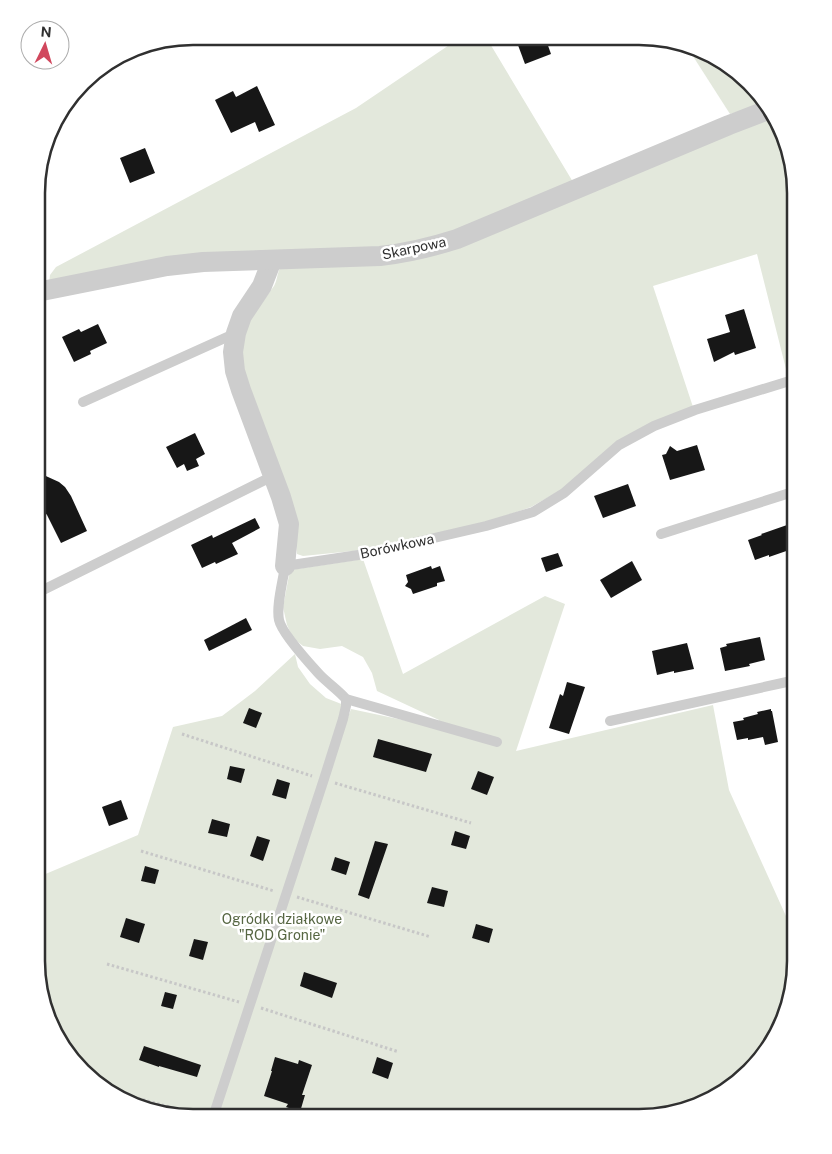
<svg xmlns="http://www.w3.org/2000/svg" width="832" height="1154" viewBox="0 0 832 1154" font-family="'Public Sans',sans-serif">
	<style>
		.green { fill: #e3e8dc }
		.building { fill: #171717 }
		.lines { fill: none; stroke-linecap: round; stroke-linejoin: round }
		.path { stroke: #c7c7c7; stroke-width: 3; stroke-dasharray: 2.5 2.5; stroke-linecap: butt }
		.lane { stroke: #cdcdcd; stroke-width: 10 }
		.street { stroke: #cdcdcd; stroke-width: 20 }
		.labels { text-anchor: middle; stroke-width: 5; stroke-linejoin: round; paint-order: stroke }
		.street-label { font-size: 14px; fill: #303030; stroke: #fff }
		.park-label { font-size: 14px; fill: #566642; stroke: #fff }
		.rim { fill: none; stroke: #303030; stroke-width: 2.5 }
	</style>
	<rect width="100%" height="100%" fill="#fff"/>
	<!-- green -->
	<g class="green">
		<polygon points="461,37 486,37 573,182 471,227 409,246 49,284 50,275 56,267 356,108"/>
		<polygon points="689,50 734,69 763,104 730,114"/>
		<path d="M 773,116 L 780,124 L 796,193 L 796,374 L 788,377 L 757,254 L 653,286 L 693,407 L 652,423 L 561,490 L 531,507 L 485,523 L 363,550 L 303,556 L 297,554 L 295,533 L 242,367 C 241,360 240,351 241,344 C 244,322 262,304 274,286 C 277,281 277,274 280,268 L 369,264 Z"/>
		<polygon points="363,559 403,674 545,596 565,604 516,751 713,705 729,790 795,936 795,971 769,1048 708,1102 639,1118 173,1116 106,1091 52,1030 36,961 36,878 138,835 173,727 222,716 255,691 295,654 298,667 310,684 326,698 344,705 347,720 351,709 436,727 439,720 377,691 372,673 363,657 342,646 320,649 303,646 293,638 287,625 283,607 290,570"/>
	</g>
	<!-- building -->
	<g class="building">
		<polygon points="515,37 545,37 551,54 525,64"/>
		<polygon points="257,86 275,125 259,132 255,122 231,133 215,100 233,91 236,97"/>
		<polygon points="145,148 155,173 130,183 120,158"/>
		<polygon points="744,309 756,348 735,355 734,352 714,362 707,339 730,332 725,315"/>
		<polygon points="98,324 107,343 90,351 91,354 74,362 62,337 79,329 81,332"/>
		<polygon points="195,433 205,454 196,459 199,466 187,471 184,464 177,468 166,447"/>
		<polygon points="697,445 705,470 670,480 662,455 666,454 670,446 677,451"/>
		<polygon points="37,472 59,482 65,487 71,496 87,531 61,543 47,515 40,506 37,505"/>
		<polygon points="628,484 636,506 603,518 594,496"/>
		<polygon points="255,518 260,528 232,543 238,554 216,564 215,562 202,568 191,545 212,535 213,538"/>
		<polygon points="787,525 795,548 769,557 769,555 755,560 748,540 762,535 761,534"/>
		<polygon points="558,553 563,566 546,572 541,558"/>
		<polygon points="632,561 642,580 611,598 600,580"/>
		<polygon points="431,566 432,569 440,566 445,581 437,583 437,586 413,594 411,589 405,586 408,582 406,575"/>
		<polygon points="246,618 252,630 209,651 204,640"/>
		<polygon points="760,637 765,660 749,664 750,666 725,671 720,648 727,646 726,644"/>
		<polygon points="687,643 694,669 674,673 674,671 657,675 652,651"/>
		<polygon points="567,682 585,687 569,734 549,728 560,694 563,696"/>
		<polygon points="249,708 262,713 256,728 243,723"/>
		<polygon points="771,709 771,711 772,711 778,742 765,745 763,737 748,740 748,738 737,740 733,722 744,720 743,718 758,714 757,712"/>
		<polygon points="378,739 432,754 426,772 373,757"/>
		<polygon points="230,766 245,769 241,783 227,779"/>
		<polygon points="478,771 494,777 487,795 471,789"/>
		<polygon points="277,779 290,783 286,799 272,795"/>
		<polygon points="121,800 128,819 109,826 102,807"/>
		<polygon points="212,819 230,824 227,837 208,833"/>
		<polygon points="455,831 470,836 466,849 451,845"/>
		<polygon points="257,836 270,840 263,861 250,856"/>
		<polygon points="375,841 388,844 369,899 358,895"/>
		<polygon points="335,857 350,862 346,875 331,870"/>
		<polygon points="145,866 159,870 155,884 141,881"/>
		<polygon points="432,887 448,891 444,907 427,903"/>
		<polygon points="126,918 145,924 139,943 120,937"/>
		<polygon points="476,924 493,929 489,943 472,938"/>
		<polygon points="194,939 208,942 203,960 189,956"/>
		<polygon points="304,972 337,983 332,998 300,986"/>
		<polygon points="165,992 177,995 173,1009 161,1006"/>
		<polygon points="144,1046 201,1065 197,1077 159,1066 159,1067 139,1060"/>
		<polygon points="275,1057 298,1064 299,1060 312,1065 302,1095 305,1095 300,1112 286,1107 288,1104 264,1096 272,1071 271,1071"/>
		<polygon points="377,1057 393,1063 388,1079 372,1073"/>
	</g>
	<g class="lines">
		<!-- path -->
		<g class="path">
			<polyline points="182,734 312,776"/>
			<polyline points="335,783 471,823"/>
			<polyline points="141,851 274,891"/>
			<polyline points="297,897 431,937"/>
			<polyline points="107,964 239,1002"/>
			<polyline points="261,1008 399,1052"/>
			<polyline points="104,1089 202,1116"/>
		</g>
		<!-- lane -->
		<g class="lane">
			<polyline points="83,402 236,333"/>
			<polyline points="661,534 796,491"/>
			<polyline points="37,593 273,476"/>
			<polyline points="610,721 796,680"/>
			<path d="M 497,742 L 346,699 C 338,690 329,684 320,675 C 310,664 282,634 279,620 C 276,606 283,581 285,566 L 365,554 L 486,526 L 533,512 L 564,493 L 619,445 L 654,426 L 695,410 L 796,379"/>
			<polyline points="213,1117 324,779 343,719 346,706 346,699"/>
		</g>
		<!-- street -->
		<g class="street">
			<polyline points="272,260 262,286 242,316 236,333 233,352 235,371 241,390 281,497 289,524 285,566"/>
			<path d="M 37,292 L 167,266 L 203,262 L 380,256 C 407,253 432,247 457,239 L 729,125 L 768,110"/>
		</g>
	</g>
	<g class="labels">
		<!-- street labels -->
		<g class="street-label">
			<text transform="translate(414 248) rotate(-12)" y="5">Skarpowa</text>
			<text transform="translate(397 546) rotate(-12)" y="5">Borówkowa</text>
		</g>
		<!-- park labels -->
		<g class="park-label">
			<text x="282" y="924">Ogródki działkowe<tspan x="282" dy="16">"ROD Gronie"</tspan></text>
		</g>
	</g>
	<!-- crop -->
	<path d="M0 0H832V1154H0ZM193 45H639A148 148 0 0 1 787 193V961A148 148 0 0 1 639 1109H193A148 148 0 0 1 45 961V193A148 148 0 0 1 193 45Z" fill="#fff" fill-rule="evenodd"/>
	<path class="rim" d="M193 45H639A148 148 0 0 1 787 193V961A148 148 0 0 1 639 1109H193A148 148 0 0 1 45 961V193A148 148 0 0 1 193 45Z"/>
	<!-- north arrow -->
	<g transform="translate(45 45) rotate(5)"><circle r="24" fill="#ffffff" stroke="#acacac"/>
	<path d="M0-4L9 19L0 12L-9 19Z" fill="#d1475d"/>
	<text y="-8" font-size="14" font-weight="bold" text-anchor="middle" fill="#303030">N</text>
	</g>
</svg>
